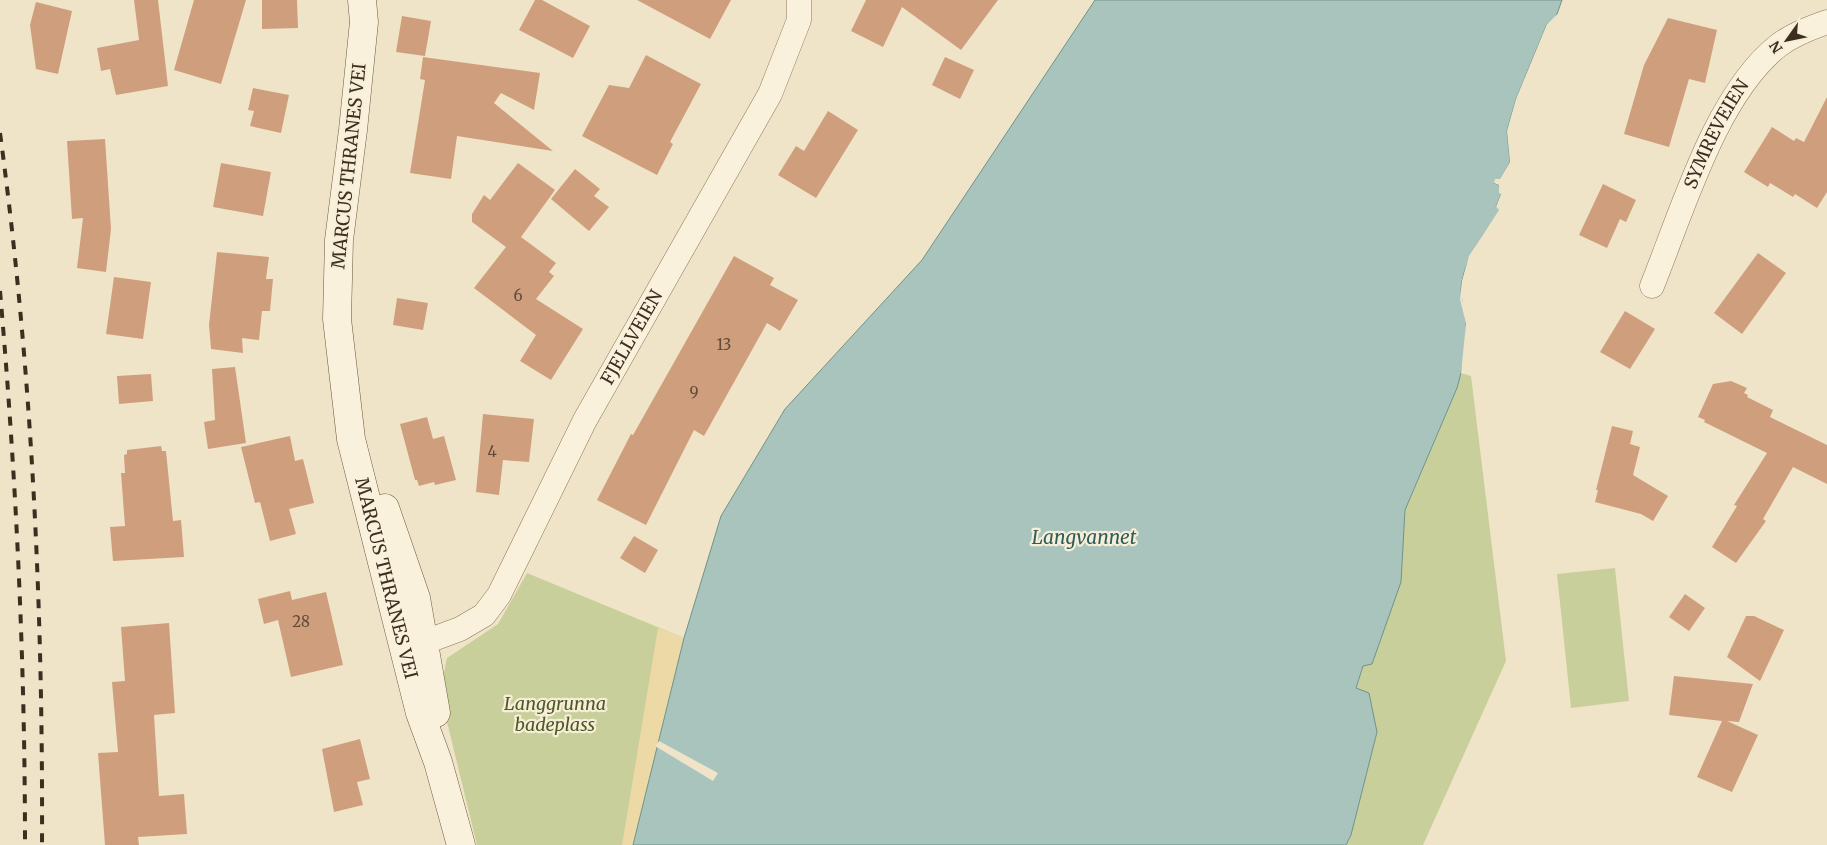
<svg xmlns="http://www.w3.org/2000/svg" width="1827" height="845" viewBox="0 0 1827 845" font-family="Merriweather,serif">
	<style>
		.green { fill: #c9cf9b }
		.sand { fill: #ecd9a5 }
		.water { fill: #a9c4bc; stroke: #6f938a }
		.pier { fill: #f0e4c8 }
		.building { fill: #cf9f7d }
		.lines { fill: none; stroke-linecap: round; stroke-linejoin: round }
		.street-casing { stroke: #8d765c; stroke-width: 25 }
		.secondary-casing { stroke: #6f573f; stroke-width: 29 }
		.street { stroke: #faf1dc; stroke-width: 24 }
		.secondary { stroke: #faf1dc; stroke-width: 28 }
		.rail { stroke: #3d2e20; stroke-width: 4; stroke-dasharray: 9 9; stroke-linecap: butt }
		.labels { text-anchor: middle; stroke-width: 4.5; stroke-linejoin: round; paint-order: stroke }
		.number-label { font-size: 15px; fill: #624a37 }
		.street-label { font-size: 18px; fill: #3d2e20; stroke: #f7eed8 }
		.park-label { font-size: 18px; font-style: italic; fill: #4d5a26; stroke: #f7eed8 }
		.water-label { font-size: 19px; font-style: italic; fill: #2f5d5a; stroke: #f7eed8 }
	</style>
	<rect width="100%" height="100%" fill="#f0e4c8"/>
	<!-- green -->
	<g class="green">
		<polygon points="1461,373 1471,376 1506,661 1423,845 1346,845 1351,835 1356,689 1363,666 1401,582 1405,510 1457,388"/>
		<polygon points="1615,568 1629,701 1571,708 1557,574"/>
		<polygon points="527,573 684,638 633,845 477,845 440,693 447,658 498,624"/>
	</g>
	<!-- sand -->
	<polygon class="sand" points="658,628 684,638 635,841 633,845 622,845"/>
	<!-- water -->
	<path class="water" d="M 1095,0 L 1562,0 L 1556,17 L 1547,24 L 1516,99 L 1507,131 L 1510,162 L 1500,180 L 1494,183 L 1499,185 L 1501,194 L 1496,207 L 1500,210 C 1485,233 1467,254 1462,281 C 1459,297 1464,308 1466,323 C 1468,341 1462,371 1457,388 L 1405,510 L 1401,582 L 1372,664 L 1363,666 L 1356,688 L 1369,693 L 1377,732 L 1351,835 L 1346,845 L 633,845 L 684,638 L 721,516 L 785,409 L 922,260 Z"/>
	<!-- pier -->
	<g class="pier">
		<polygon points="1561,11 1558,18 1549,26 1519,100 1510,131 1513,163 1502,181 1497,182 1501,184 1504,193 1499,206 1502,211 1471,257 1464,281 1462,299 1469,324 1463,374 1461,373 1466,324 1460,299 1462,281 1469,256 1499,210 1496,207 1501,194 1499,193 1499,185 1494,183 1495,179 1500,179 1510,162 1507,131 1516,99 1547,24"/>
		<polygon points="659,741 718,773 713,781 655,746"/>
	</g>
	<!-- building -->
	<g class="building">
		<polygon points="134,0 158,0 168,86 116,95 110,69 101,71 97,48 139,40"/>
		<polygon points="194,0 246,0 221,84 174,70"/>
		<polygon points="262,0 297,0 298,28 262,29"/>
		<polygon points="535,0 542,0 590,26 573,58 519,30"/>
		<polygon points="637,0 731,0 710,39"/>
		<polygon points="866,0 998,0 961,50 902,7 883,47 851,31"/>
		<polygon points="36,2 72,11 58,74 36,69 30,25"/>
		<polygon points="402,16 431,21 425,56 396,52"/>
		<polygon points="1668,18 1717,30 1705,83 1689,79 1669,147 1624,134 1644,65"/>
		<polygon points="646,55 701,84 670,142 673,144 657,175 582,136 609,85 629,88"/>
		<polygon points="423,57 540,73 534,110 501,93 494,103 553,151 457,136 451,179 410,173 425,80 420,79"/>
		<polygon points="945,57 974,70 960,99 932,85"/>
		<polygon points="253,88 289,95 281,133 250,126 254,111 248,110"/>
		<polygon points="1827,97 1827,192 1817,208 1795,194 1793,197 1770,183 1768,187 1744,172 1772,127 1794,141 1796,138 1804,142"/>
		<polygon points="828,111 858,130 816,198 778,175 796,146 804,151"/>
		<polygon points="105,139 111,229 106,272 77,268 83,218 72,219 67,141"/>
		<polygon points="221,163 271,172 263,216 213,207"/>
		<polygon points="518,163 555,190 521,237 556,263 549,272 554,276 536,299 583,329 551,380 520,361 536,335 474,288 506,247 472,222 472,214 484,195 490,200"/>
		<polygon points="575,169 600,189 594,196 609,207 589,231 551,199"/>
		<polygon points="1603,184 1636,200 1626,222 1620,219 1607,248 1579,235"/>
		<polygon points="217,252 269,257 266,279 273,279 270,311 262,311 259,340 242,338 243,353 211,349 209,325"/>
		<polygon points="1758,253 1786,273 1742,334 1714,313"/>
		<polygon points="734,256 774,278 770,285 798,300 780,331 767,323 704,436 694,430 646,525 597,500 631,434 633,435"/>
		<polygon points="114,277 151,282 143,339 106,334"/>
		<polygon points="397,298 428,303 423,330 393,325"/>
		<polygon points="1625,311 1655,329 1630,369 1600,352"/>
		<polygon points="235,367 246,443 208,449 204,422 215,420 212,369"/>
		<polygon points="151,374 153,401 119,404 117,376"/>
		<polygon points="1731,381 1747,388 1744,393 1748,395 1747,397 1773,410 1770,417 1827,445 1827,484 1793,467 1763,519 1766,521 1736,563 1712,547 1737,506 1734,505 1767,453 1704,422 1705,420 1698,417 1713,384"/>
		<polygon points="483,414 534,419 529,462 503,460 499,495 476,492"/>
		<polygon points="427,417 433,439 444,436 456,480 435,485 434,482 419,486 417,480 415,480 400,424"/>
		<polygon points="1612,426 1633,431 1630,444 1640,447 1633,475 1668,496 1653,521 1641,514 1595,502 1598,490 1596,490"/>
		<polygon points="290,436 295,461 303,459 314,503 289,509 296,534 270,541 260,502 255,503 241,447"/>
		<polygon points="161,446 162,451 166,451 173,521 181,520 184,557 113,561 110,527 125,526 121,473 125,473 124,455 127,454 127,450"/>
		<polygon points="634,536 658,550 645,573 620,558"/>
		<polygon points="290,591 292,600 326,592 343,665 291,677 278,620 264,624 258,599"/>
		<polygon points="1685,594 1705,608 1689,631 1669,617"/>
		<polygon points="1746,616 1754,616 1784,630 1760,681 1727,657"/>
		<polygon points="169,623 175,713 154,715 159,796 184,794 187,834 138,837 139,845 105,845 98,753 118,752 112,682 125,681 121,627"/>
		<polygon points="1674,676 1753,684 1739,722 1727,721 1758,735 1732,792 1697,777 1722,721 1669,715"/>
		<polygon points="360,739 370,779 357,782 363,805 334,812 322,749"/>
	</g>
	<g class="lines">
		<!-- street casing -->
		<g class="street-casing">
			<g id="street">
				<path id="s1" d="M 1652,286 C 1682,212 1716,94 1779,45 C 1794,34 1810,28 1827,22"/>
				<path id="s2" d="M 425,642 L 460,629 L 484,615 L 499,595 L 585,420 L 770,94 L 799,20 L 799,0"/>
			</g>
		</g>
		<!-- secondary casing -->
		<g class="secondary-casing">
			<g id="secondary">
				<path id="s3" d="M 362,0 L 364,22 L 353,130 L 339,240 L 337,319 L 351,439 L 420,713 L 438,762 L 461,845"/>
				<polyline points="385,508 416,598 436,713"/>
			</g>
		</g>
		<!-- street -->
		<use href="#street" class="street"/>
		<!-- secondary -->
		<use href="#secondary" class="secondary"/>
		<!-- rail -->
		<g class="rail">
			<path d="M 0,133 C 32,369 43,608 42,845"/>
			<path d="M 0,291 C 16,475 25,660 25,845"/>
		</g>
	</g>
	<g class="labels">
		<!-- number labels -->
		<g class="number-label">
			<text x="518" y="301">6</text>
			<text x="724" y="350">13</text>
			<text x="694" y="398">9</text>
			<text x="492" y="457">4</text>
			<text x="301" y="627">28</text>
		</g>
		<!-- street labels -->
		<g class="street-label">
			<text dy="6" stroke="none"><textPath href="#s1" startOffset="165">SYMREVEIEN</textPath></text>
			<text transform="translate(349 166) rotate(-84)" y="6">MARCUS THRANES VEI</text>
			<text dy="6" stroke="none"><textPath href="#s2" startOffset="380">FJELLVEIEN</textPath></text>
			<text dy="6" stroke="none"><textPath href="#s3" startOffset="585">MARCUS THRANES VEI</textPath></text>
		</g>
		<!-- park labels -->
		<g class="park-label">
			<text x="555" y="710">Langgrunna<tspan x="555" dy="21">badeplass</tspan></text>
		</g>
		<!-- water labels -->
		<g class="water-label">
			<text x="1084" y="544">Langvannet</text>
		</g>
	</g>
	<!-- north arrow -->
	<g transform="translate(1787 40) rotate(237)" stroke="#f7eed8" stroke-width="4" paint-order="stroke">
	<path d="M0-4L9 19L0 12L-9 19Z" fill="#3d2e20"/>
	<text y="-8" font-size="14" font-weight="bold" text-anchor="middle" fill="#3d2e20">N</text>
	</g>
</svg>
